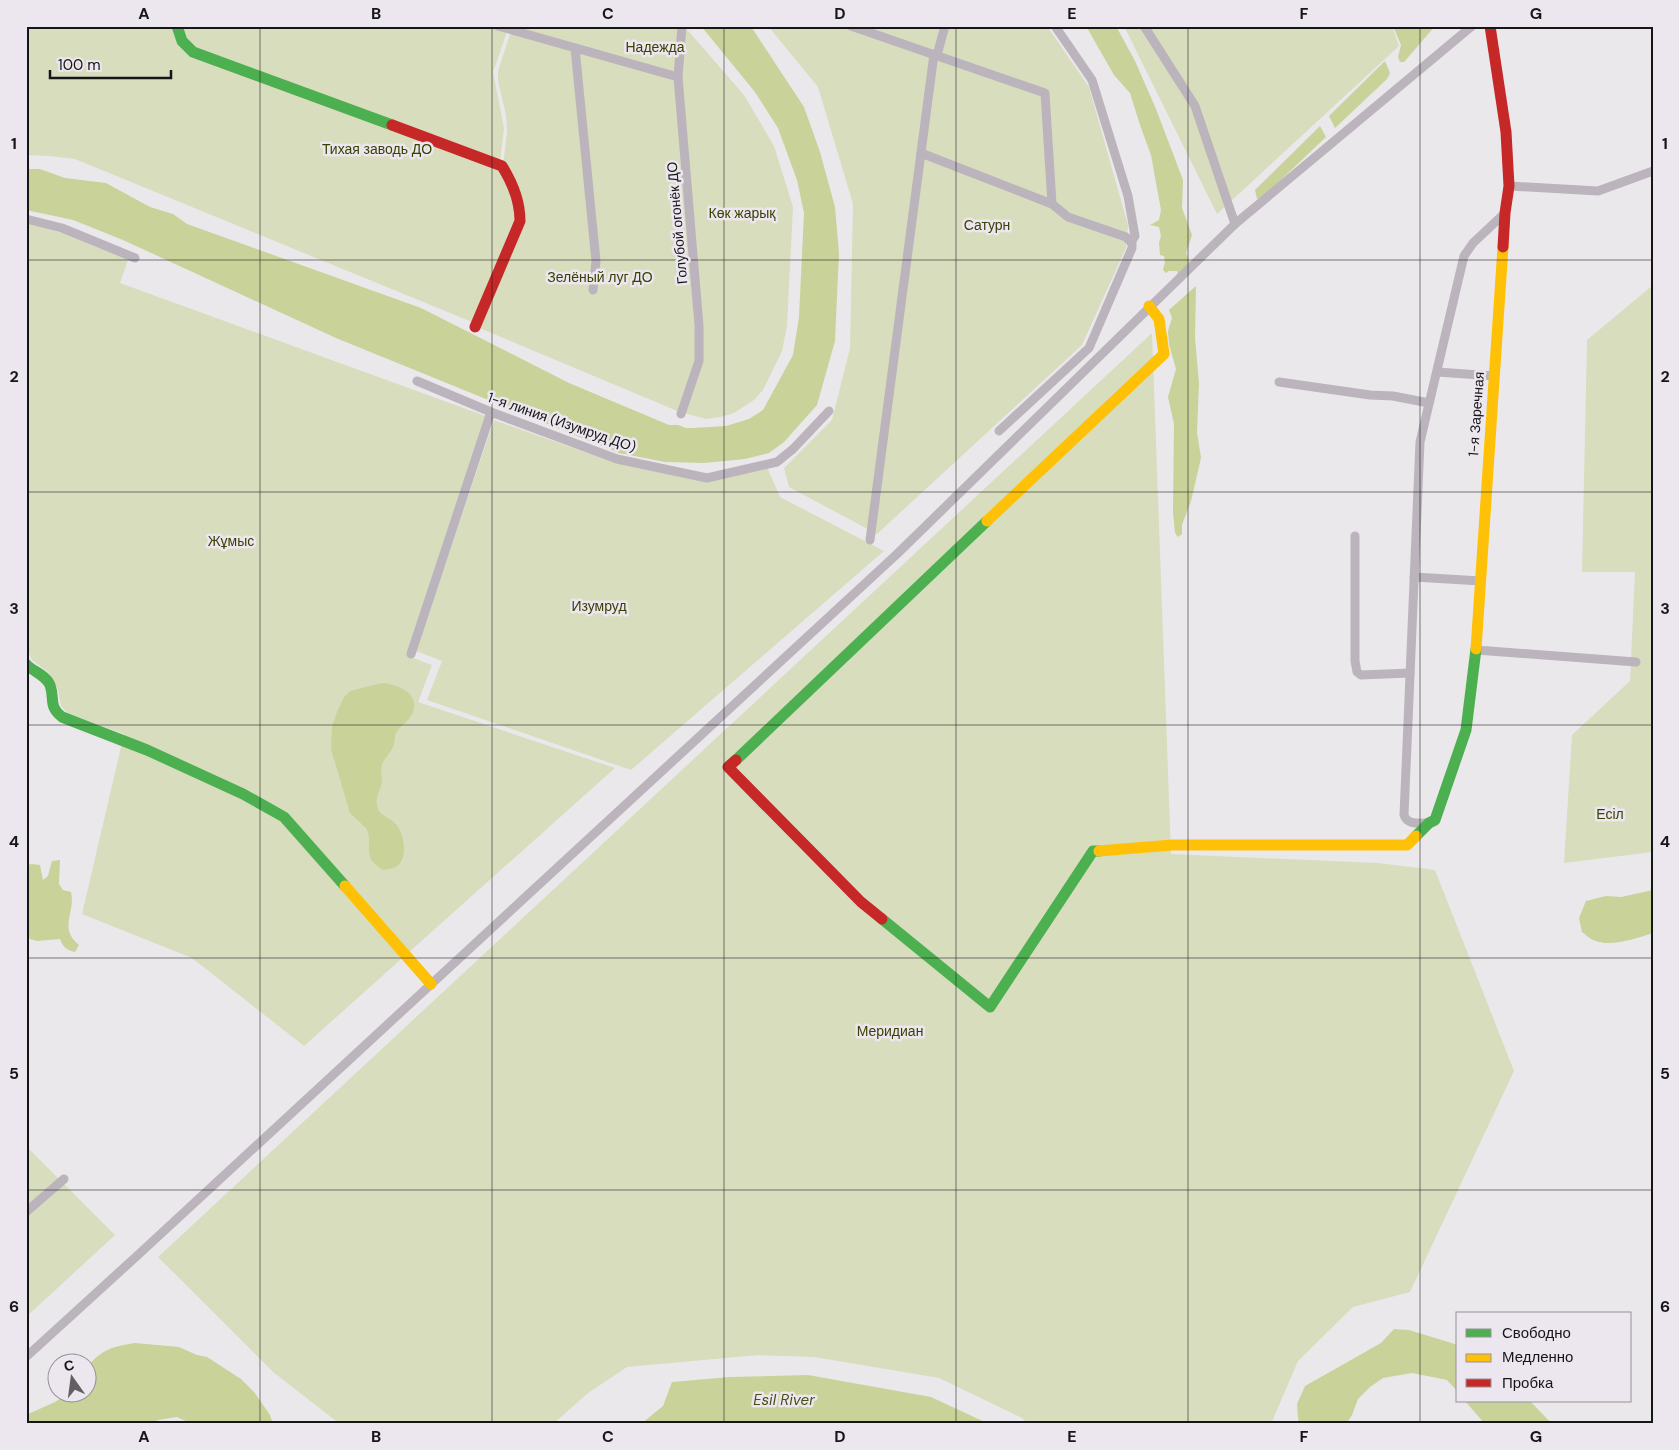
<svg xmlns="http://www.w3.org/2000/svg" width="1679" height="1450" viewBox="0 0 1679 1450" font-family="'DM Sans',sans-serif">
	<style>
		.green { fill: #d8ddbe }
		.water { fill: #c8d299 }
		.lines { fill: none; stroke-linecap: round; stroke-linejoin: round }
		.street { stroke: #bbb4bd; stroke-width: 9 }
		.fast { stroke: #4caf50; stroke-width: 11 }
		.slow { stroke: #ffc107; stroke-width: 11 }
		.jam { stroke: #c62828; stroke-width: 11 }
		.grid { fill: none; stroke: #161517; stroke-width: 1; stroke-opacity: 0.55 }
		.labels { text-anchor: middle; stroke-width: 5; stroke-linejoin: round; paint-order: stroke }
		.park-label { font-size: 14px; fill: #394100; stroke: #ece6ee }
		.street-label { font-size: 14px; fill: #161517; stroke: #ece6ee }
		.water-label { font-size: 15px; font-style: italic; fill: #475013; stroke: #ece6ee }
		.neatline { fill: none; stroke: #161517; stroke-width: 2 }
		.grid-label { font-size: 16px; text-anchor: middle; font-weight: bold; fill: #161517 }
	</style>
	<rect width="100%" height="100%" fill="#ebe8ec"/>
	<!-- green -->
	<g class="green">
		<polygon points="26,26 492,26 507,32 493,72 504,128 500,162 517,213 472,322 75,159 49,156 26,155"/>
		<polygon points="506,26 680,26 676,75"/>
		<polygon points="684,26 744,95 774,146 793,207 787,326 782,351 763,390 754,400 734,413 720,417 706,419 684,413 701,360 680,77"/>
		<polygon points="768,26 1047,26 1089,87 1128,225 1126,248 1082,345 877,534 789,487 784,468 832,420 850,348 853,204 818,87"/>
		<polygon points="1124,26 1392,26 1399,46 1217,214"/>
		<polygon points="511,31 676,79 697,361 682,413 477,327 521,221 503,166 507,132 506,115 498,81 498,71"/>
		<polygon points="26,223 62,233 128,260 120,283 491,418 408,656 432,665 418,702 615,768 304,1046 192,958 82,914 124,734 68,714 61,706 58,690 48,672 32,660 26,647"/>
		<polygon points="1653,285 1653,852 1564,863 1572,735 1630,681 1635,572 1582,572 1587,340"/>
		<polygon points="1152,333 1171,854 1378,863 1435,870 1514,1071 1410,1292 1353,1307 1298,1361 1271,1424 1028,1424 1022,1418 939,1378 814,1357 758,1355 627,1367 588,1393 553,1424 340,1424 273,1372 158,1257"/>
		<polygon points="494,420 613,462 708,481 767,467 780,497 884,551 631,770 427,700 442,661 416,651"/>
		<polygon points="26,1146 115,1235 26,1317"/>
	</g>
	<!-- water -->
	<g class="water">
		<polygon points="701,26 750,26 754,31 804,107 820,152 835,207 839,253 835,341 817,405 784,442 769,453 745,459 704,463 665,462 619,453 336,338 123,240 73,220 26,210 26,169 40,169 65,178 106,183 150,207 173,214 187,224 421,308 569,383 669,425 678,425 686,428 693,428 726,426 749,419 763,410 793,355 799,317 804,213 797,180 778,128 755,92"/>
		<polygon points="1086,26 1116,26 1135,61 1156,109 1183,180 1182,208 1192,235 1186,253 1190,264 1178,275 1177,271 1169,271 1166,273 1163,270 1165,262 1164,256 1160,255 1159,243 1161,236 1159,227 1150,225 1159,220 1161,210 1151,155 1140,125 1130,93 1114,75"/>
		<polygon points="1393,26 1435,26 1404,62 1400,62 1398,57 1401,45"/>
		<polygon points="1385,61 1390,73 1387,79 1335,128 1329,116"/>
		<polygon points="1320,126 1326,137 1265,195 1257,199 1255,190"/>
		<polygon points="1196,286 1195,338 1199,384 1197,432 1201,458 1191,501 1182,525 1182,534 1178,537 1175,533 1173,512 1174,424 1168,397 1176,369 1169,344 1168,331 1172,318 1169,310"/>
		<path d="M 382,683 C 397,684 420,693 413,712 C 410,720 403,724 398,730 C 394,735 395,739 394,744 C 392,752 385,757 382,764 C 380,769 382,775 382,780 C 382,786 378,792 377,798 C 374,817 390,815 398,827 C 404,836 408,859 397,866 C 394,869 387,869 382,870 L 371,860 L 369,852 L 369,837 L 367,829 L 350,813 L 331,749 L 332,727 L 337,712 L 344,697 L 350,691 Z"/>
		<path d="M 60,860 L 59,884 L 63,890 L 71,892 C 76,912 58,928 79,945 L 75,952 C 66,950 63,947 60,939 L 37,941 L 30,939 L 26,932 L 26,865 L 32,864 L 40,865 L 43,880 L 48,876 L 52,861 Z"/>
		<path d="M 1653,890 L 1653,933 C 1638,938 1611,947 1596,941 C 1591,940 1586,935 1582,932 L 1579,918 L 1586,901 L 1606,896 L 1621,897 Z"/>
		<polygon points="1394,1329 1409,1330 1458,1345 1458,1392 1447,1380 1412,1373 1383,1378 1370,1387 1358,1399 1352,1415 1346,1424 1299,1424 1298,1418 1297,1404 1305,1386 1381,1343"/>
		<path d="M 135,1343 L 179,1347 L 197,1355 L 207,1357 L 241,1379 L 254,1392 L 270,1415 L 273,1424 L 192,1424 L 177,1417 L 158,1420 L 152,1424 L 26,1424 L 26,1415 L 55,1402 L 69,1393 L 88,1392 L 88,1366 C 102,1349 115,1346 135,1343 Z"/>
		<polygon points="808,1375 931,1397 989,1424 641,1424 663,1406 672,1382 730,1377"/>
		<polygon points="1465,1401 1530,1401 1552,1424 1485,1424"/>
	</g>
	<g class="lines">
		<!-- street -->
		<g class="street">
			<polyline points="498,26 678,77"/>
			<polyline points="851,26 1045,93 1052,204"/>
			<polyline points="1055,26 1092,80 1128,196 1135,236 1131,242"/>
			<polyline points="1144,26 1195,106 1235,224"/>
			<polyline points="575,48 596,261 593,290"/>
			<polyline points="937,55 945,26"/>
			<polyline points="921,153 1052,204 1068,217 1126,237 1132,243 1132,248 1089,348 999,431"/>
			<polyline points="1509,186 1598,191 1653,171"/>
			<polyline points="26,219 62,228 135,258"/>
			<polyline points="1437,372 1494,376"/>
			<polyline points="417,381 491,412 617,459 707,478 777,462 793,449 829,411"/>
			<polyline points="1279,382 1370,395 1393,396 1429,403"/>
			<polyline points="681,414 699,361 699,326 678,77 682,26"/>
			<polyline points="1355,536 1355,661 1357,672 1361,675 1410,673"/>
			<polyline points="870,540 934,54"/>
			<polyline points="1414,577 1481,581"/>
			<polyline points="1476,650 1636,662"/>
			<polyline points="411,654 491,412"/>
			<path d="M 1429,823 C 1419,823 1407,825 1404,815 L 1420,442 L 1464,256 L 1473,243 L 1505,213"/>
			<polyline points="26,1212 64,1179"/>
			<polyline points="26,1357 139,1254 897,554 1235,224 1472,26"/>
		</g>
		<!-- fast -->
		<g class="fast">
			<polyline points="177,26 182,41 193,52 392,125"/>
			<path d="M 26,664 C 33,672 45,674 50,685 C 55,699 48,706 62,717 L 147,750 L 243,794 L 284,817 L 345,886"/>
			<polyline points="736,760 987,521"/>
			<polyline points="1416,836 1429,823 1435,820 1466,730 1476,649"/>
			<polyline points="882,919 990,1007 1093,851 1099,851"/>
		</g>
		<!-- slow -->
		<g class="slow">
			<polyline points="987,521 1164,354 1159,319 1149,306"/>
			<polyline points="1476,649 1503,247"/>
			<polyline points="1099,851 1172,845 1407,845 1416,836"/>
			<polyline points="345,886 431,984"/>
		</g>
		<!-- jam -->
		<g class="jam">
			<polyline points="1490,26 1506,132 1509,186 1505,213 1503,247"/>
			<path d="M 392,125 L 502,166 C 512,182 520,201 520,221 L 475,327"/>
			<polyline points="736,760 728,767 861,902 882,919"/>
		</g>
	</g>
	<!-- grid -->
	<path class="grid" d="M 260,26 L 260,1424M 492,26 L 492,1424M 724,26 L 724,1424M 956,26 L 956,1424M 1188,26 L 1188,1424M 1420,26 L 1420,1424M 26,260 L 1653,260M 26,492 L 1653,492M 26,725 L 1653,725M 26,958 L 1653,958M 26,1190 L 1653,1190"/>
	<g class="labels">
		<!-- park labels -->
		<g class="park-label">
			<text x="655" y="52">Надежда</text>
			<text x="377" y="154">Тихая заводь ДО</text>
			<text x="742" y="218">Көк жарық</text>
			<text x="987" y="230">Сатурн</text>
			<text x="600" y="282">Зелёный луг ДО</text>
			<text x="231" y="546">Жұмыс</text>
			<text x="599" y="611">Изумруд</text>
			<text x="1610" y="819">Есіл</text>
			<text x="890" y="1036">Меридиан</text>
		</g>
		<!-- street labels -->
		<g class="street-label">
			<text transform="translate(677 223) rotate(-95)" y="5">Голубой огонёк ДО</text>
			<text transform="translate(1476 414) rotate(-86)" y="5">1-я Заречная</text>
			<text transform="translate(562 422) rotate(19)" y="5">1-я линия (Изумруд ДО)</text>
		</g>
		<!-- water labels -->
		<g class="water-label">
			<text x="784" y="1405">Esil River</text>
		</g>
	</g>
	<!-- border -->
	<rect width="1679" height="1450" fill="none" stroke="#ece6ee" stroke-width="55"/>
	<!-- legend -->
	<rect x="1456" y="1312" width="175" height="90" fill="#ece6ee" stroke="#969298"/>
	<rect x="1466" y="1329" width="25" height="8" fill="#4caf50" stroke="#969298"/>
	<text x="1502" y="1338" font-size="15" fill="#161517">Свободно</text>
	<rect x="1466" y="1354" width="25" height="8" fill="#ffc107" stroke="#969298"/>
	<text x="1502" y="1362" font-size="15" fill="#161517">Медленно</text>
	<rect x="1466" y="1379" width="25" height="8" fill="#c62828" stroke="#969298"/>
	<text x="1502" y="1388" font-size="15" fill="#161517">Пробка</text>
	<!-- north arrow -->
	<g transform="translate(72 1378) rotate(346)"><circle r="24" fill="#ece6ee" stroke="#969298"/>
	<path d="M0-4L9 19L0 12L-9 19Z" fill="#615f62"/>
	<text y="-8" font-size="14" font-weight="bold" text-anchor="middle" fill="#161517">С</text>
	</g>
	<!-- scale -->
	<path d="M50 70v8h121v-8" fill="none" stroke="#161517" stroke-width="2.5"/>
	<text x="58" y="70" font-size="15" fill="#161517" stroke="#ece6ee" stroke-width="4" paint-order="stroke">100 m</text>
	<rect x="28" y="28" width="1624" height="1394" class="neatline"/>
	<g class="grid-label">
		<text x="144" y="19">A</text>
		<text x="376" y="19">B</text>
		<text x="608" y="19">C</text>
		<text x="840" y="19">D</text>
		<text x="1072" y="19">E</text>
		<text x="1304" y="19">F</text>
		<text x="1536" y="19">G</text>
		<text x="14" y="149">1</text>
		<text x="1665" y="149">1</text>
		<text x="14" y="382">2</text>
		<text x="1665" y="382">2</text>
		<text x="14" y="614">3</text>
		<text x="1665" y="614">3</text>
		<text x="14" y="847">4</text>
		<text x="1665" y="847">4</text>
		<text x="14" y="1079">5</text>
		<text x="1665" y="1079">5</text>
		<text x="14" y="1312">6</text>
		<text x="1665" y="1312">6</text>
		<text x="144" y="1442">A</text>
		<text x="376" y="1442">B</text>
		<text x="608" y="1442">C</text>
		<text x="840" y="1442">D</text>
		<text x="1072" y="1442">E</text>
		<text x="1304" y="1442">F</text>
		<text x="1536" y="1442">G</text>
	</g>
</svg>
